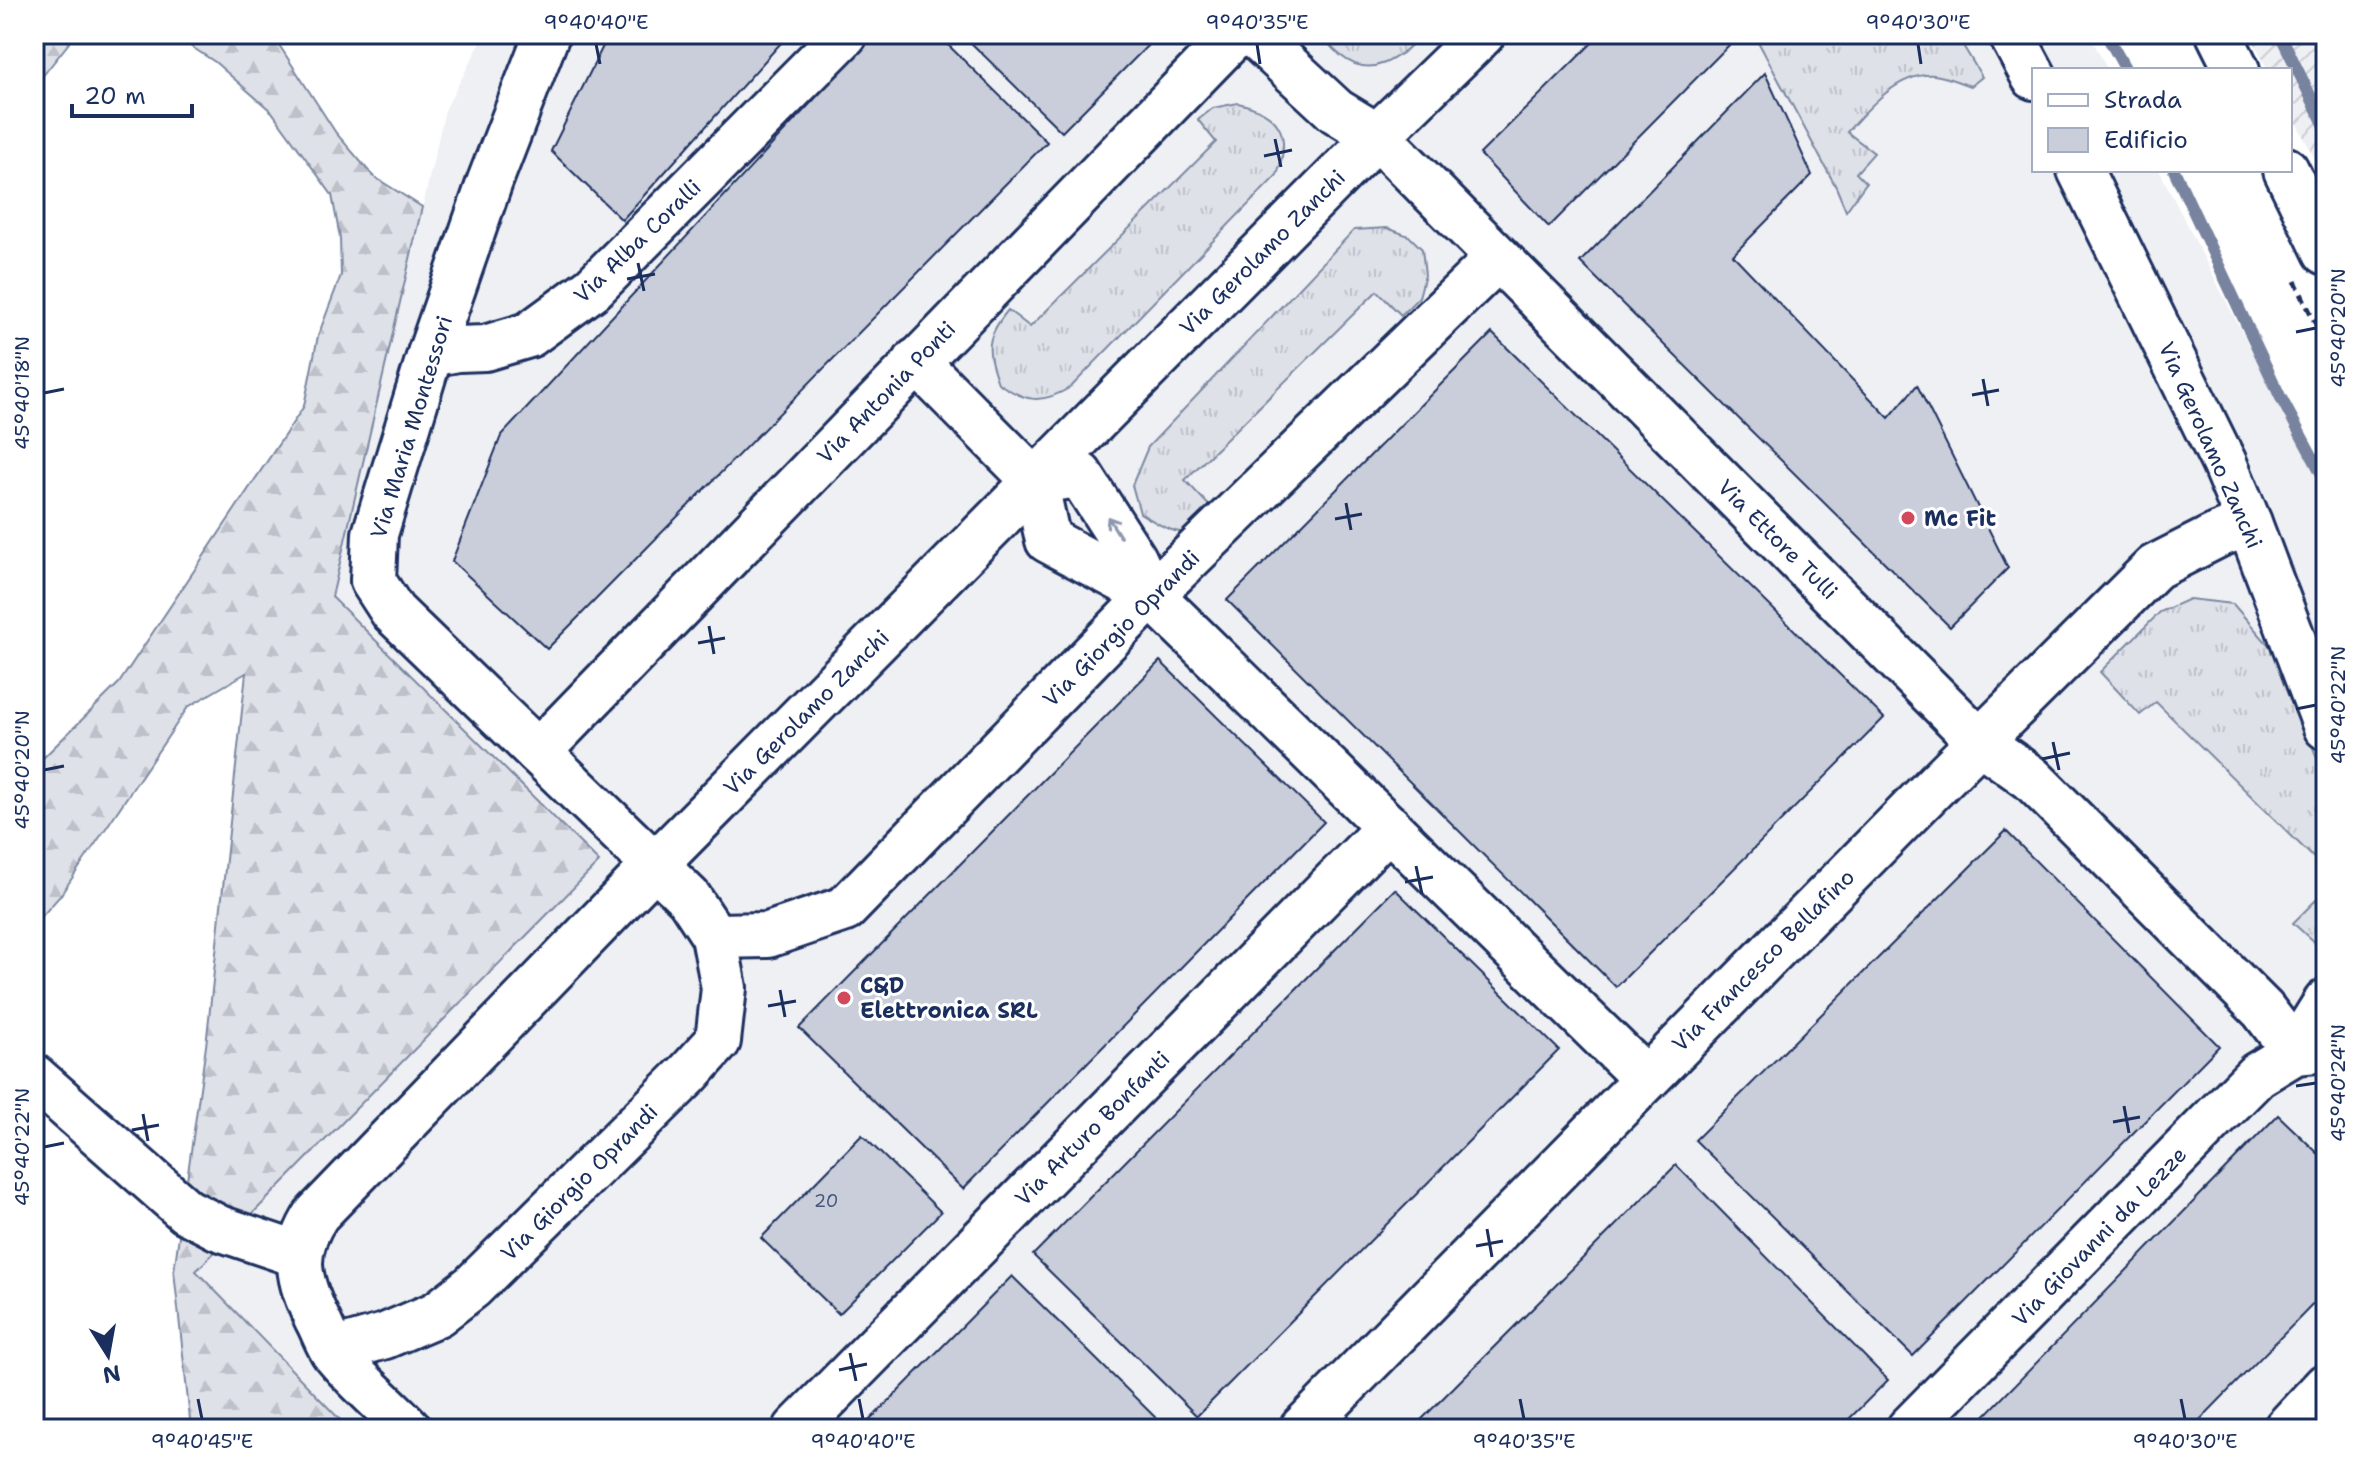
<svg xmlns="http://www.w3.org/2000/svg" width="2360" height="1463" viewBox="0 0 2360 1463" font-family="'Shantell Sans',sans-serif">
	<style>
		.built { fill: #eff0f4 }
		.industrial { fill: url(#industrial-furrows) }
		.grass { fill: url(#grass-tufts); stroke: #7c88a2; stroke-width: 2 }
		.forest { fill: url(#forest-firs); stroke: #7c88a2; stroke-width: 2 }
		.lines { fill: none; stroke-linecap: round; stroke-linejoin: round }
		.stream { stroke: #77839f; stroke-width: 12 }
		.building { fill: #caceda; stroke: #1b2f5e; stroke-width: 2 }
		.minor-casing { stroke: #1b2f5e; stroke-width: 50 }
		.tertiary-casing { stroke: #1b2f5e; stroke-width: 50 }
		.secondary-casing { stroke: #1b2f5e; stroke-width: 50 }
		.path { stroke: #1b2f5e; stroke-width: 5; stroke-dasharray: 8 6; stroke-linecap: butt }
		.minor { stroke: #fff; stroke-width: 44 }
		.tertiary { stroke: #fff; stroke-width: 44 }
		.secondary { stroke: #fff; stroke-width: 44 }
		.oneway { stroke: #8d97ae }
		.ticks { fill: none; stroke: #1b2f5e; stroke-width: 3 }
		.poi-dot { fill: #d1495b; stroke: #fff; stroke-width: 3 }
		.labels { text-anchor: middle; stroke-width: 6; stroke-linejoin: round; paint-order: stroke }
		.number-label { font-size: 18px; fill: #47577d }
		.street-label { font-size: 22px; fill: #1b2f5e; stroke: #fff }
		.poi-label { font-size: 22px; font-weight: bold; fill: #1b2f5e; stroke: #fff; text-anchor: start }
		.neatline { fill: none; stroke: #1b2f5e; stroke-width: 3 }
		.ticks-label { font-size: 20px; text-anchor: middle; fill: #1b2f5e }
	</style>
	<defs>
		<pattern id="industrial-furrows" width="10" height="10" patternUnits="userSpaceOnUse" patternTransform="scale(2)"><rect width="10" height="10" fill="#eff0f4"/><path d="M-1 1l2-2M0 10L10 0M9 11l2-2" fill="none" stroke="#ccced4"/></pattern>
		<pattern id="grass-tufts" width="24" height="20" patternUnits="userSpaceOnUse" patternTransform="scale(2)"><rect width="24" height="20" fill="#dee1e7"/><path d="M3 7l-1-3M5 7V3M7 7l1-3M15 17l-1-3M17 17v-4M19 17l1-3" fill="none" stroke="#bec1c9"/></pattern>
		<pattern id="forest-firs" width="22" height="20" patternUnits="userSpaceOnUse" patternTransform="scale(2)"><rect width="22" height="20" fill="#dee1e7"/><path d="M5 1l3.5 6h-7zM16 11l3.5 6h-7z" fill="#bec1c9"/></pattern>
	</defs>
	<rect width="100%" height="100%" fill="#fff"/>
	<filter id="ink" filterUnits="userSpaceOnUse"><feTurbulence type="fractalNoise" baseFrequency=".0125" numOctaves="2"/><feDisplacementMap in="SourceGraphic" scale="16" xChannelSelector="R" yChannelSelector="G"/><feConvolveMatrix kernelMatrix="1 2 1 2 8 2 1 2 1" color-interpolation-filters="sRGB"/></filter>
	<g filter="url(#ink)">
		<!-- built -->
		<polygon class="built" points="485,34 2089,34 2108,70 2034,70 2034,170 2159,170 2326,496 2326,1418 2316,1429 349,1429 196,1271 599,862 332,597 445,110"/>
		<!-- industrial -->
		<polygon class="industrial" points="2250,34 2326,34 2326,180 2290,111 2290,70 2268,70"/>
		<!-- grass -->
		<g class="grass">
			<path d="M 1326,34 L 1424,34 C 1399,58 1371,81 1340,55 C 1332,48 1328,45 1326,34 Z"/>
			<path d="M 1754,34 L 1956,34 L 1982,77 L 1971,86 C 1960,83 1946,76 1934,75 C 1899,72 1868,108 1847,132 L 1874,153 L 1856,173 L 1866,183 L 1846,211 L 1836,187 Z"/>
			<path d="M 1238,103 C 1280,113 1292,134 1277,175 L 1071,387 C 1041,405 1026,402 998,383 C 986,349 985,338 1008,310 L 1030,327 L 1216,142 L 1198,120 L 1213,108 Z"/>
			<path d="M 1387,228 L 1409,236 L 1422,249 L 1425,275 L 1419,297 L 1401,315 L 1377,291 L 1185,480 L 1218,515 C 1191,545 1169,531 1140,513 L 1132,485 L 1148,447 L 1354,230 Z"/>
			<polygon points="2189,599 2233,604 2280,658 2326,783 2326,870 2156,702 2140,715 2100,672 2160,612"/>
			<polygon points="2326,890 2326,933 2316,944 2293,923"/>
		</g>
		<!-- forest -->
		<g class="forest">
			<polygon points="34,34 76,34 34,87"/>
			<polygon points="172,34 272,34 336,133 373,176 422,207 332,597 599,862 196,1271 349,1429 191,1429 174,1271 206,1046 246,673 188,707 60,896 34,925 34,767 119,683 304,406 318,336 341,275 340,238 332,195 272,112 215,62"/>
		</g>
		<g class="lines">
			<!-- stream -->
			<g class="stream">
				<polyline points="2106,34 2126,70"/>
				<polyline points="2280,34 2326,128"/>
				<polyline points="2174,170 2280,396 2326,482"/>
			</g>
		</g>
		<!-- building -->
		<g class="building">
			<polygon points="609,34 789,34 622,220 551,151"/>
			<polygon points="875,34 937,34 1047,142 547,649 452,561 501,436"/>
			<polygon points="962,34 1159,34 1062,132"/>
			<polygon points="1601,34 1736,34 1738,36 1549,227 1480,154"/>
			<polygon points="1765,73 1812,175 1733,255 1889,418 1917,385 2008,568 1950,627 1580,262"/>
			<polygon points="1492,333 1884,718 1616,987 1227,600"/>
			<polygon points="1160,661 1324,822 963,1189 799,1028"/>
			<polygon points="2006,831 2219,1046 1913,1356 1695,1140"/>
			<polygon points="1395,889 1559,1050 1197,1416 1033,1255"/>
			<polygon points="2278,1115 2326,1161 2326,1291 2191,1429 1972,1429"/>
			<polygon points="862,1135 941,1212 839,1314 761,1238"/>
			<polygon points="1676,1165 1888,1380 1839,1429 1412,1429"/>
			<polygon points="1012,1276 1167,1429 861,1429"/>
		</g>
		<g class="lines">
			<!-- minor casing -->
			<g class="minor-casing">
				<g id="minor">
					<polyline points="1253,34 1336,111 1377,136 1980,742 2031,778 2263,1010 2295,1052"/>
					<polyline points="430,354 458,349 485,348 529,335 593,288 845,34"/>
					<polyline points="916,361 1035,481 1048,540 1151,595 1646,1079"/>
					<polyline points="1035,481 1080,475 1134,559 1151,595"/>
					<polyline points="538,752 1236,34"/>
					<polyline points="714,936 768,935 845,909 1151,595 1498,258"/>
					<polyline points="2295,1052 2326,1002"/>
					<polyline points="333,1351 385,1336 437,1314 472,1287 689,1073 718,1041 724,988 714,936 689,898 393,612 373,581 375,534 430,354 490,181 547,34"/>
					<polyline points="796,1429 1389,827"/>
					<polyline points="1302,1429 1943,778 2155,567 2218,535 2249,523"/>
					<polyline points="1909,1429 2257,1075 2295,1052 2326,1049"/>
				</g>
			</g>
			<!-- tertiary casing -->
			<g class="tertiary-casing">
				<g id="tertiary">
					<polyline points="2011,34 2034,77"/>
					<polyline points="2080,170 2224,463 2249,523 2326,727"/>
					<polyline points="34,1077 186,1211 219,1228 299,1255"/>
					<path d="M 409,1429 C 385,1404 355,1379 334,1353 C 327,1343 323,1330 317,1319 C 298,1279 291,1253 317,1214 L 655,865 L 1377,136 L 1482,34"/>
					<polyline points="2286,1429 2326,1386"/>
				</g>
			</g>
			<!-- secondary casing -->
			<g class="secondary-casing">
				<g id="secondary">
					<polyline points="2219,34 2237,70"/>
					<polyline points="2286,170 2326,252"/>
				</g>
			</g>
			<!-- path -->
			<polyline class="path" points="2295,281 2326,345"/>
			<!-- minor -->
			<use href="#minor" class="minor"/>
			<!-- tertiary -->
			<use href="#tertiary" class="tertiary"/>
			<!-- secondary -->
			<use href="#secondary" class="secondary"/>
		</g>
		<!-- one-way arrows -->
		<defs><path id="oneway-shaft" d="M-6 0H5M1.5-3L5.5 0L1.5 3" fill="none" stroke-width="1.6" stroke-linecap="round" stroke-linejoin="round" transform="scale(2)"/></defs>
		<use class="oneway" href="#oneway-shaft" transform="translate(1114 527) rotate(-122)"/>
	</g>
	<!-- ticks -->
	<path class="ticks" d="M 596,44 L 600,64M 1257,44 L 1260,64M 1918,44 L 1921,64M 1275,139 L 1281,167M 1264,156 L 1292,150M 638,263 L 644,291M 627,279 L 655,274M 2296,332 L 2316,328M 1983,379 L 1988,406M 44,393 L 64,389M 1972,395 L 1999,390M 1346,503 L 1351,530M 1335,519 L 1362,514M 709,626 L 714,654M 698,643 L 725,638M 2296,709 L 2316,705M 2053,742 L 2059,770M 2042,759 L 2070,753M 44,770 L 64,766M 1416,866 L 1422,894M 1405,882 L 1433,877M 780,990 L 785,1017M 768,1006 L 796,1001M 2296,1086 L 2316,1083M 2124,1106 L 2129,1133M 143,1114 L 148,1141M 2113,1122 L 2140,1117M 132,1130 L 159,1125M 44,1147 L 64,1143M 1487,1229 L 1492,1257M 1476,1246 L 1503,1241M 850,1353 L 856,1381M 839,1370 L 867,1364M 198,1399 L 202,1419M 859,1399 L 863,1419M 1520,1399 L 1524,1419M 2181,1399 L 2185,1419"/>
	<!-- markers -->
	<g class="poi-dot">
		<circle cx="1908" cy="518" r="8"/>
		<circle cx="844" cy="998" r="8"/>
	</g>
	<g class="labels">
		<!-- number labels -->
		<g class="number-label">
			<text x="826" y="1207">20</text>
		</g>
		<!-- street labels -->
		<g class="street-label">
			<text transform="translate(637 241) rotate(-44)" y="8">Via Alba Coralli</text>
			<text transform="translate(1262 252) rotate(-45)" y="8">Via Gerolamo Zanchi</text>
			<text transform="translate(886 392) rotate(-46)" y="8">Via Antonia Ponti</text>
			<text transform="translate(411 427) rotate(-73)" y="8">Via Maria Montessori</text>
			<text transform="translate(2211 445) rotate(66)" y="8">Via Gerolamo Zanchi</text>
			<text transform="translate(1778 539) rotate(45)" y="8">Via Ettore Tulli</text>
			<text transform="translate(1121 628) rotate(-45)" y="8">Via Giorgio Oprandi</text>
			<text transform="translate(806 712) rotate(-45)" y="8">Via Gerolamo Zanchi</text>
			<text transform="translate(1763 960) rotate(-45)" y="8">Via Francesco Bellafino</text>
			<text transform="translate(1092 1128) rotate(-45)" y="8">Via Arturo Bonfanti</text>
			<text transform="translate(579 1182) rotate(-45)" y="8">Via Giorgio Oprandi</text>
			<text transform="translate(2099 1236) rotate(-46)" y="8">Via Giovanni da Lezze</text>
		</g>
		<!-- poi labels -->
		<g class="poi-label">
			<text x="1924" y="526">Mc Fit</text>
			<text x="860" y="993">C&amp;D<tspan x="860" dy="25">Elettronica SRL</tspan></text>
		</g>
	</g>
	<!-- margin -->
	<rect width="2360" height="1463" fill="none" stroke="#fff" stroke-width="88"/>
	<!-- legend -->
	<rect x="2032" y="68" width="260" height="104" fill="#ffffff" stroke="#a4acbf" stroke-width="2"/>
	<rect x="2048" y="94" width="40" height="12" fill="#ffffff" stroke="#a4acbf" stroke-width="2"/>
	<text x="2104" y="108" font-size="24" fill="#1b2f5e">Strada</text>
	<rect x="2048" y="128" width="40" height="24" fill="#caceda" stroke="#a4acbf" stroke-width="2"/>
	<text x="2104" y="148" font-size="24" fill="#1b2f5e">Edificio</text>
	<!-- north arrow -->
	<g transform="translate(108 1355) rotate(169)" stroke="#ffffff" stroke-width="6" paint-order="stroke">
	<path d="M0-6L14 30L0 20L-14 30Z" fill="#1b2f5e"/>
	<text y="-12" font-size="22" font-weight="bold" text-anchor="middle" fill="#1b2f5e">N</text>
	</g>
	<!-- scale -->
	<path d="M72 104v12h120v-12" fill="none" stroke="#1b2f5e" stroke-width="4"/>
	<text x="84" y="104" font-size="24" fill="#1b2f5e" stroke="#ffffff" stroke-width="6" paint-order="stroke">20 m</text>
	<rect x="44" y="44" width="2272" height="1375" class="neatline"/>
	<g class="ticks-label">
		<text x="596" y="29">9°40'40"E</text>
		<text x="1257" y="29">9°40'35"E</text>
		<text x="1918" y="29">9°40'30"E</text>
		<text transform="translate(2338 328) rotate(-90)" y="7">45°40'20"N</text>
		<text transform="translate(22 393) rotate(-90)" y="7">45°40'18"N</text>
		<text transform="translate(2338 705) rotate(-90)" y="7">45°40'22"N</text>
		<text transform="translate(22 770) rotate(-90)" y="7">45°40'20"N</text>
		<text transform="translate(2338 1083) rotate(-90)" y="7">45°40'24"N</text>
		<text transform="translate(22 1147) rotate(-90)" y="7">45°40'22"N</text>
		<text x="202" y="1448">9°40'45"E</text>
		<text x="863" y="1448">9°40'40"E</text>
		<text x="1524" y="1448">9°40'35"E</text>
		<text x="2185" y="1448">9°40'30"E</text>
	</g>
</svg>
